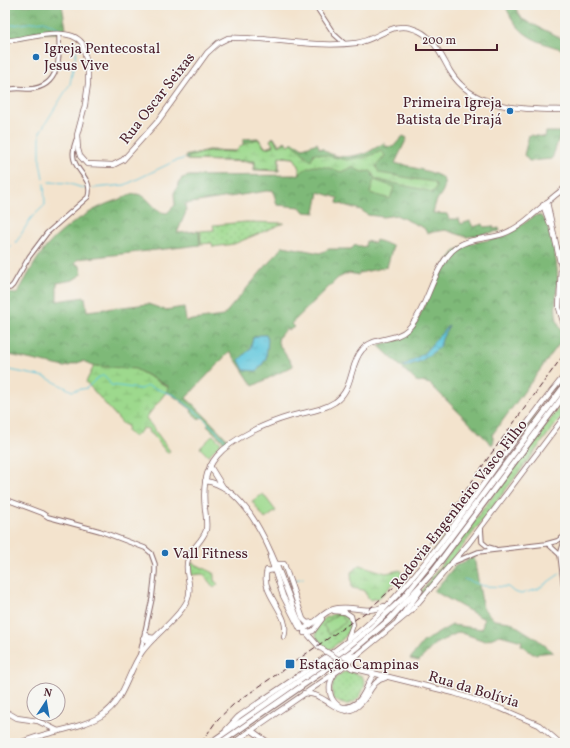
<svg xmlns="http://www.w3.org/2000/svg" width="570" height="748" viewBox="0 0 570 748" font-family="Vollkorn,serif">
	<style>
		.grass { fill: url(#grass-dots); stroke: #747c5c }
		.forest { fill: url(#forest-crowns); stroke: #646c52 }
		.wetland { fill: url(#wetland-marsh); stroke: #747c5c }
		.garden { fill: #9dd98d; stroke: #747c5c }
		.water { fill: url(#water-ripples); stroke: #557384 }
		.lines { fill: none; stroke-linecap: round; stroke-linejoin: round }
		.stream { stroke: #60c7dd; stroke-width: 1 }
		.minor-casing { stroke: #856464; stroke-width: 5.5 }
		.major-casing { stroke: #856464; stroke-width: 6 }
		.highway-casing { stroke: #856464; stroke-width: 7 }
		.minor { stroke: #fff; stroke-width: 3.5 }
		.major { stroke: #fff; stroke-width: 4.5 }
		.highway { stroke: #fff; stroke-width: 5 }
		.rail { stroke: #4a1f2b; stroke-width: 1; stroke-dasharray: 6 3; stroke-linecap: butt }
		.major-bridge-casing { stroke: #856464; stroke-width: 6; stroke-linecap: butt }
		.major-bridge { stroke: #fff; stroke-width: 4.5 }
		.poi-dot { fill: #1f6fb2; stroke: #f6f6f2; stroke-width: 1.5 }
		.labels { text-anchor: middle; stroke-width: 3; stroke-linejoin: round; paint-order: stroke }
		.poi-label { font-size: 15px; fill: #4a1f2b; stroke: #f6f6f2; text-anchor: start }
		.street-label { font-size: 15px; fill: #4a1f2b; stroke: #f6f6f2 }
	</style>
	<defs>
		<pattern id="grass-dots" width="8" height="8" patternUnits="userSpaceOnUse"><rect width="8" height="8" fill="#9dd98d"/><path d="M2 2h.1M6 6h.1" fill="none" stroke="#89ba7a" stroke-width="1.8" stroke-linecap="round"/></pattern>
		<pattern id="forest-crowns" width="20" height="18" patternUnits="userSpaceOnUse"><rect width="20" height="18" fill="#7eb978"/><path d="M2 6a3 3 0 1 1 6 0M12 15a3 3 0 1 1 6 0" fill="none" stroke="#699663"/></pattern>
		<pattern id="wetland-marsh" width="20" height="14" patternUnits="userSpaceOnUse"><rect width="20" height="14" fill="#9dd98d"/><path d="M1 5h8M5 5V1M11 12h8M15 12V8" fill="none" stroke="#89ba7a"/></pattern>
		<pattern id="water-ripples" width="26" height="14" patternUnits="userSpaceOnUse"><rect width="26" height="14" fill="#60c7dd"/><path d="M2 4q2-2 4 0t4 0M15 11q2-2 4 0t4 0" fill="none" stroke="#55aabe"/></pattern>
	</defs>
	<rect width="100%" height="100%" fill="#f6f6f2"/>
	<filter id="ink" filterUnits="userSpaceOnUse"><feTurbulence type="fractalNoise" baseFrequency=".025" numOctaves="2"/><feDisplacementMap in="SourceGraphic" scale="8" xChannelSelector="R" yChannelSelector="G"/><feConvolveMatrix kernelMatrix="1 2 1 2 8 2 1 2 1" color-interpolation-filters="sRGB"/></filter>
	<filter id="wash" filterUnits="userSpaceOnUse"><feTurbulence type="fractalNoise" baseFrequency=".012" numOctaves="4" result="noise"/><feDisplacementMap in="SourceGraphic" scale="16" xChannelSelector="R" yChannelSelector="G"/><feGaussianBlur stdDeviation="0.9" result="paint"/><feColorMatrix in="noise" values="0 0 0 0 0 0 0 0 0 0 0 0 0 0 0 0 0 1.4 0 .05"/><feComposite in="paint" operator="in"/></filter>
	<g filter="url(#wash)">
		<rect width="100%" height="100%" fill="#f3e3cd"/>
		<!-- grass -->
		<g class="grass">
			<polygon points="246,222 284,223 234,244 213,247 212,243 201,244 200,231 214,230 213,225"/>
			<polygon points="565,377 565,380 436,552 404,590"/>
			<polygon points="565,400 565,412 456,555 410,609 426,585"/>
			<polygon points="191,562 214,573 214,580 218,584 214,588 203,574 191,575"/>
			<path d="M 336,613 L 348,616 C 357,632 340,641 329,650 C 307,638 315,620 336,613 Z"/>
			<path d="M 348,671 L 362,676 L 365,683 C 362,700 348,712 333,698 C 330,685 334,674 348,671 Z"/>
		</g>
		<!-- forest -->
		<g class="forest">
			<polygon points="5,5 62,5 66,28 61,33 35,33 24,38 5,39"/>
			<path d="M 505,5 L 514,5 L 522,19 L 565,40 L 565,50 C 534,41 518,36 505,5 Z"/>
			<polygon points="546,132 561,132 552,159 529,161 524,155 529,135 545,137"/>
			<path d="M 403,136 L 407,138 L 395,163 L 402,165 L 403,164 C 417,170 430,170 443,178 C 447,188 442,192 437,200 C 435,204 434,209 433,213 L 447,214 L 449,219 L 459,219 L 461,224 L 470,221 L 473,227 L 483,224 L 484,227 L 493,226 L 494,229 L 499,228 L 500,231 L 467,237 L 445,230 L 427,233 L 424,228 L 396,215 L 383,217 L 368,215 L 361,210 L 337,203 L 338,198 L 319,192 L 315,213 L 304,212 L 300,207 L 277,205 L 273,190 L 185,204 L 186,212 L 177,233 L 199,231 L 200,245 L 78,259 L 75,263 L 80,266 L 82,274 L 73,280 L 57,283 L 57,301 L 85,297 L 87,311 L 148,304 L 165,310 L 184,307 L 186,321 L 223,316 L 283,246 L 320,253 L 329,249 L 351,249 L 355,245 L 365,247 L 366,241 L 375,243 L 376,240 L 393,246 L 387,267 L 359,273 L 358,275 L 349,273 L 338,278 L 291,324 L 294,327 L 288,331 L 287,329 C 281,333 278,337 278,343 L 293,366 L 253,386 L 230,351 L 186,398 L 196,407 L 228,440 L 225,443 L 207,426 L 209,424 L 202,417 L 199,419 L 191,412 L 192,410 L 167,391 L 168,386 L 135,369 L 94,366 L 83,361 L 65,367 L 5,354 L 5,299 L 8,293 L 17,294 C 26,279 36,258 48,245 C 64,227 91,209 114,201 C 121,199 130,194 137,194 C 151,196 153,213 167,213 L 175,205 L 174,193 L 182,178 L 189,176 L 299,175 L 299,165 L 294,158 L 279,157 L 279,171 L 254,170 L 254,162 L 187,160 L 185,156 L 208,150 L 236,151 L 243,145 L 243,139 L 258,138 L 266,148 L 273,145 L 270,140 L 273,137 L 280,145 L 285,141 L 289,145 L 293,142 L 303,148 L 317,143 L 320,149 L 322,148 C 333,159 350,158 364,153 L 365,154 L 384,143 L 385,146 L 393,147 Z"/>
			<path d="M 536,215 L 541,216 L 546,221 C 550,237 556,253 557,269 C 560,293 548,315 565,336 L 492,435 L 494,441 L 492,445 L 430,384 L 416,381 L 378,345 L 402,338 L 414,327 L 445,264 L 454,252 L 467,244 L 504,237 Z"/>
			<polygon points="474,557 483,608 494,620 510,622 537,639 553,652 533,654 521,645 522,641 500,635 485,641 459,632 435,644 419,661 410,659 423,642 452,625 482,629 484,619 434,591 455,566"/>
		</g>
		<!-- wetland -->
		<g class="wetland">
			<path d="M 273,138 L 279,146 L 285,142 L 289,145 L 292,143 L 311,161 L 314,153 L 347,160 L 369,156 L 382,151 L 385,156 L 376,166 L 379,173 L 433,182 L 436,185 L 436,189 L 431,193 L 429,191 L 375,179 L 371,171 L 362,172 L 352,167 L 341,172 C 328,167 310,161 300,174 L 299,166 L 294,158 L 279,156 L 278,170 L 255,169 L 255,161 L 187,160 L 187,158 L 208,151 L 235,152 L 243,144 L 258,139 L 265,148 L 274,146 L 270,140 Z"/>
			<polygon points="94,366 135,369 168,387 167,391 146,418 170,451 167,453 153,435 148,432 149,429 142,428 141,431 134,437 127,431 128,426 123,424 86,382"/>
			<polygon points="360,565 386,573 400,570 402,575 379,598 370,600 363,590 352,588 351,572"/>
		</g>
		<!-- garden -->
		<g class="garden">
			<polygon points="374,180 394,187 390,199 370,193"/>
			<polygon points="213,435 221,443 208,456 200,448"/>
			<polygon points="263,494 276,511 265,519 252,501"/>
			<polygon points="339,613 346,622 329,634 323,625"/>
		</g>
		<!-- water -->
		<g class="water">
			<polygon points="449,325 442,339 440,347 421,361 405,367 403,366 423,354"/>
			<polygon points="260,335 266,335 268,339 266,359 257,371 244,370 239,360 250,349 253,338"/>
		</g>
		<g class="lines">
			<!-- stream -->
			<g class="stream">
				<polyline points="5,26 44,21 63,30"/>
				<polyline points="43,178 40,162 40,132 70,84 77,48 74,39"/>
				<polyline points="49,182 67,183 86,189"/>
				<polyline points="93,188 125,185 175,161 187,158"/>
				<polyline points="5,253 17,241 31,218 45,205 44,184"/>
				<polyline points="5,369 45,377 72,391 87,388 97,378 102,376 105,376 111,385 141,389 148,386 174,395 201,416 226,441"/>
				<polyline points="464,579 484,586 508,587 514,592 521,594 538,589 561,573"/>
				<polyline points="292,581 303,578"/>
			</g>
		</g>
	</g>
	<g filter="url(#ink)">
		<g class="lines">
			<!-- minor casing -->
			<g class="minor-casing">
				<g id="minor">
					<polyline points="315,5 334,34 345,44"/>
					<path d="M 5,91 C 13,87 21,89 30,89 C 60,87 60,57 59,35"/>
					<path d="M 5,288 L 10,288 L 13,285 L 29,257 L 47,233 L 88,197 C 95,173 64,171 76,140"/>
					<polyline points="5,499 42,513 48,517 100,531 145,548 151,553 155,564 155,572 152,599 140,654"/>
					<polyline points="481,527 482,542 488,547 495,549"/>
					<polyline points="565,538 560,555 565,597"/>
					<polyline points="548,544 560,555"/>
					<polyline points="454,562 478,552 546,544 557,541 565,536"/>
				</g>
			</g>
			<!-- major casing -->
			<g class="major-casing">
				<g id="major">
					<path d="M 5,41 C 24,40 68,24 82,43 L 88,67 L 88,84 L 85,105 L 77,135 L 78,149 L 80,156 L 87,164 L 113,165 L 123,160 L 158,121 L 207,53 L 218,43 L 228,38 C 239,37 251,39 262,39 C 292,42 325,47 356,43 C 380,40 392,18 419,31 C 434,38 442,57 450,71 C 474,111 525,109 565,110"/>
					<polyline points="547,202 561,267 559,308 565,328"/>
					<polyline points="543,205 550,224"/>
					<polyline points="210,466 223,487"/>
					<path d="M 205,481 C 255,487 281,579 298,619 L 303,629 L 320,648"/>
					<polyline points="270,557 283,596 300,629"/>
					<path d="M 267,570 C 259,595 292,613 284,637"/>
					<polyline points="267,571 274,570 277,564 284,564 303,619 307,623 314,622"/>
					<polyline points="334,611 345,612 351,616 353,625 348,638"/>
					<path d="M 303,629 C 315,625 322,612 334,609 C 351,604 368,615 384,606"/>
					<polyline points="145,632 148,637 154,638"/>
					<polyline points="304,633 313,631 322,619"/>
					<polyline points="143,638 150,642"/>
					<polyline points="352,668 454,693 502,709 539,725 560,743"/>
					<path d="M 334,675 C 322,692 337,717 356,703 C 365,697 367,683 374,674"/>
					<path d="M 304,693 C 309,694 315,694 319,697 C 335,704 345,721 362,702 C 370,693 373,680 385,678"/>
					<polyline points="5,711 17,718 38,721 58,731"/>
					<path d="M 226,730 L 238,717 C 287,682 342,651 384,609 C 453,538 502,450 565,375"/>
					<polyline points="251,730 269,743"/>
					<path d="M 20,743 C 46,731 77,730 101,716 C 125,701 127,673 142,652 C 154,635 179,618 187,601 C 194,587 183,572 188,559 C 191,548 203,541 206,530 C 207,523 206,516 205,509 C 203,490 204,471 217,456 C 232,438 267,423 291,416 C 306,412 321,411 335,402 C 354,389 349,365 362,350 C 373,336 395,342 408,329 C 428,308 431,273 452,251 C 466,237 486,240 503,234 C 527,225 544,202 565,188"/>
					<polyline points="233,743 339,670 411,611 469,543 565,416"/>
				</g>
			</g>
			<!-- highway casing -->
			<g class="highway-casing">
				<g id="highway">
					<polyline points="398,621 420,591"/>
					<polyline points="346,658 358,655"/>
					<polyline points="210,743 345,649 371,628 402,599 441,550 565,385"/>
					<polyline points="220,743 352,651 389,620 430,575 565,394"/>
				</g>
			</g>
			<!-- minor -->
			<use href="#minor" class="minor"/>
			<!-- major -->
			<use href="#major" class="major"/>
			<!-- highway -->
			<use href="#highway" class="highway"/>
			<!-- rail -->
			<polyline class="rail" points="201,743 217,720 234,704 366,612 394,587 429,544 488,458 565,353"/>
			<!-- major-bridge casing -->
			<g class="major-bridge-casing">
				<polyline id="major-bridge" points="322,649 352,668"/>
			</g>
			<!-- major-bridge -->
			<use href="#major-bridge" class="major-bridge"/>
		</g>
	</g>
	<!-- markers -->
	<g class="poi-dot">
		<circle cx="36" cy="57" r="4"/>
		<circle cx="510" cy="111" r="4"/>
		<circle cx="165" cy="553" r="4"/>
		<rect x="285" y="659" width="10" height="10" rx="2"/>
	</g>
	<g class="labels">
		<!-- poi labels -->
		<g class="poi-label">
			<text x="44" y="53">Igreja Pentecostal<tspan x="44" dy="17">Jesus Vive</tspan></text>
			<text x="502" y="107" text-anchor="end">Primeira Igreja<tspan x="502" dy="17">Batista de Pirajá</tspan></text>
			<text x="173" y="558">Vall Fitness</text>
			<text x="299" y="669">Estação Campinas</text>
		</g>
		<!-- street labels -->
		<g class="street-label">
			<text transform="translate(157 98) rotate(-52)" y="5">Rua Oscar Seixas</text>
			<text transform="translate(459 504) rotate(-52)" y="5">Rodovia Engenheiro Vasco Filho</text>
			<text transform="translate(474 689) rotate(17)" y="5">Rua da Bolívia</text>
		</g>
	</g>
	<!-- margin -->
	<rect width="570" height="748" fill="none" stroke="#f6f6f2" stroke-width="20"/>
	<!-- north arrow -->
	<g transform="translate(46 702) rotate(12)"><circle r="19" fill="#f6f6f2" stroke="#b1a0a2"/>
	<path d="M0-3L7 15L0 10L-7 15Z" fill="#1f6fb2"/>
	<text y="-6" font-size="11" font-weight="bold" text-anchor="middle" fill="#4a1f2b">N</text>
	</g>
	<!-- scale -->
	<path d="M416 44v6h81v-6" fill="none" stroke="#4a1f2b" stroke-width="2"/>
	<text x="422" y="44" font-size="12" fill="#4a1f2b" stroke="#f6f6f2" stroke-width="3" paint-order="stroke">200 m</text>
</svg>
